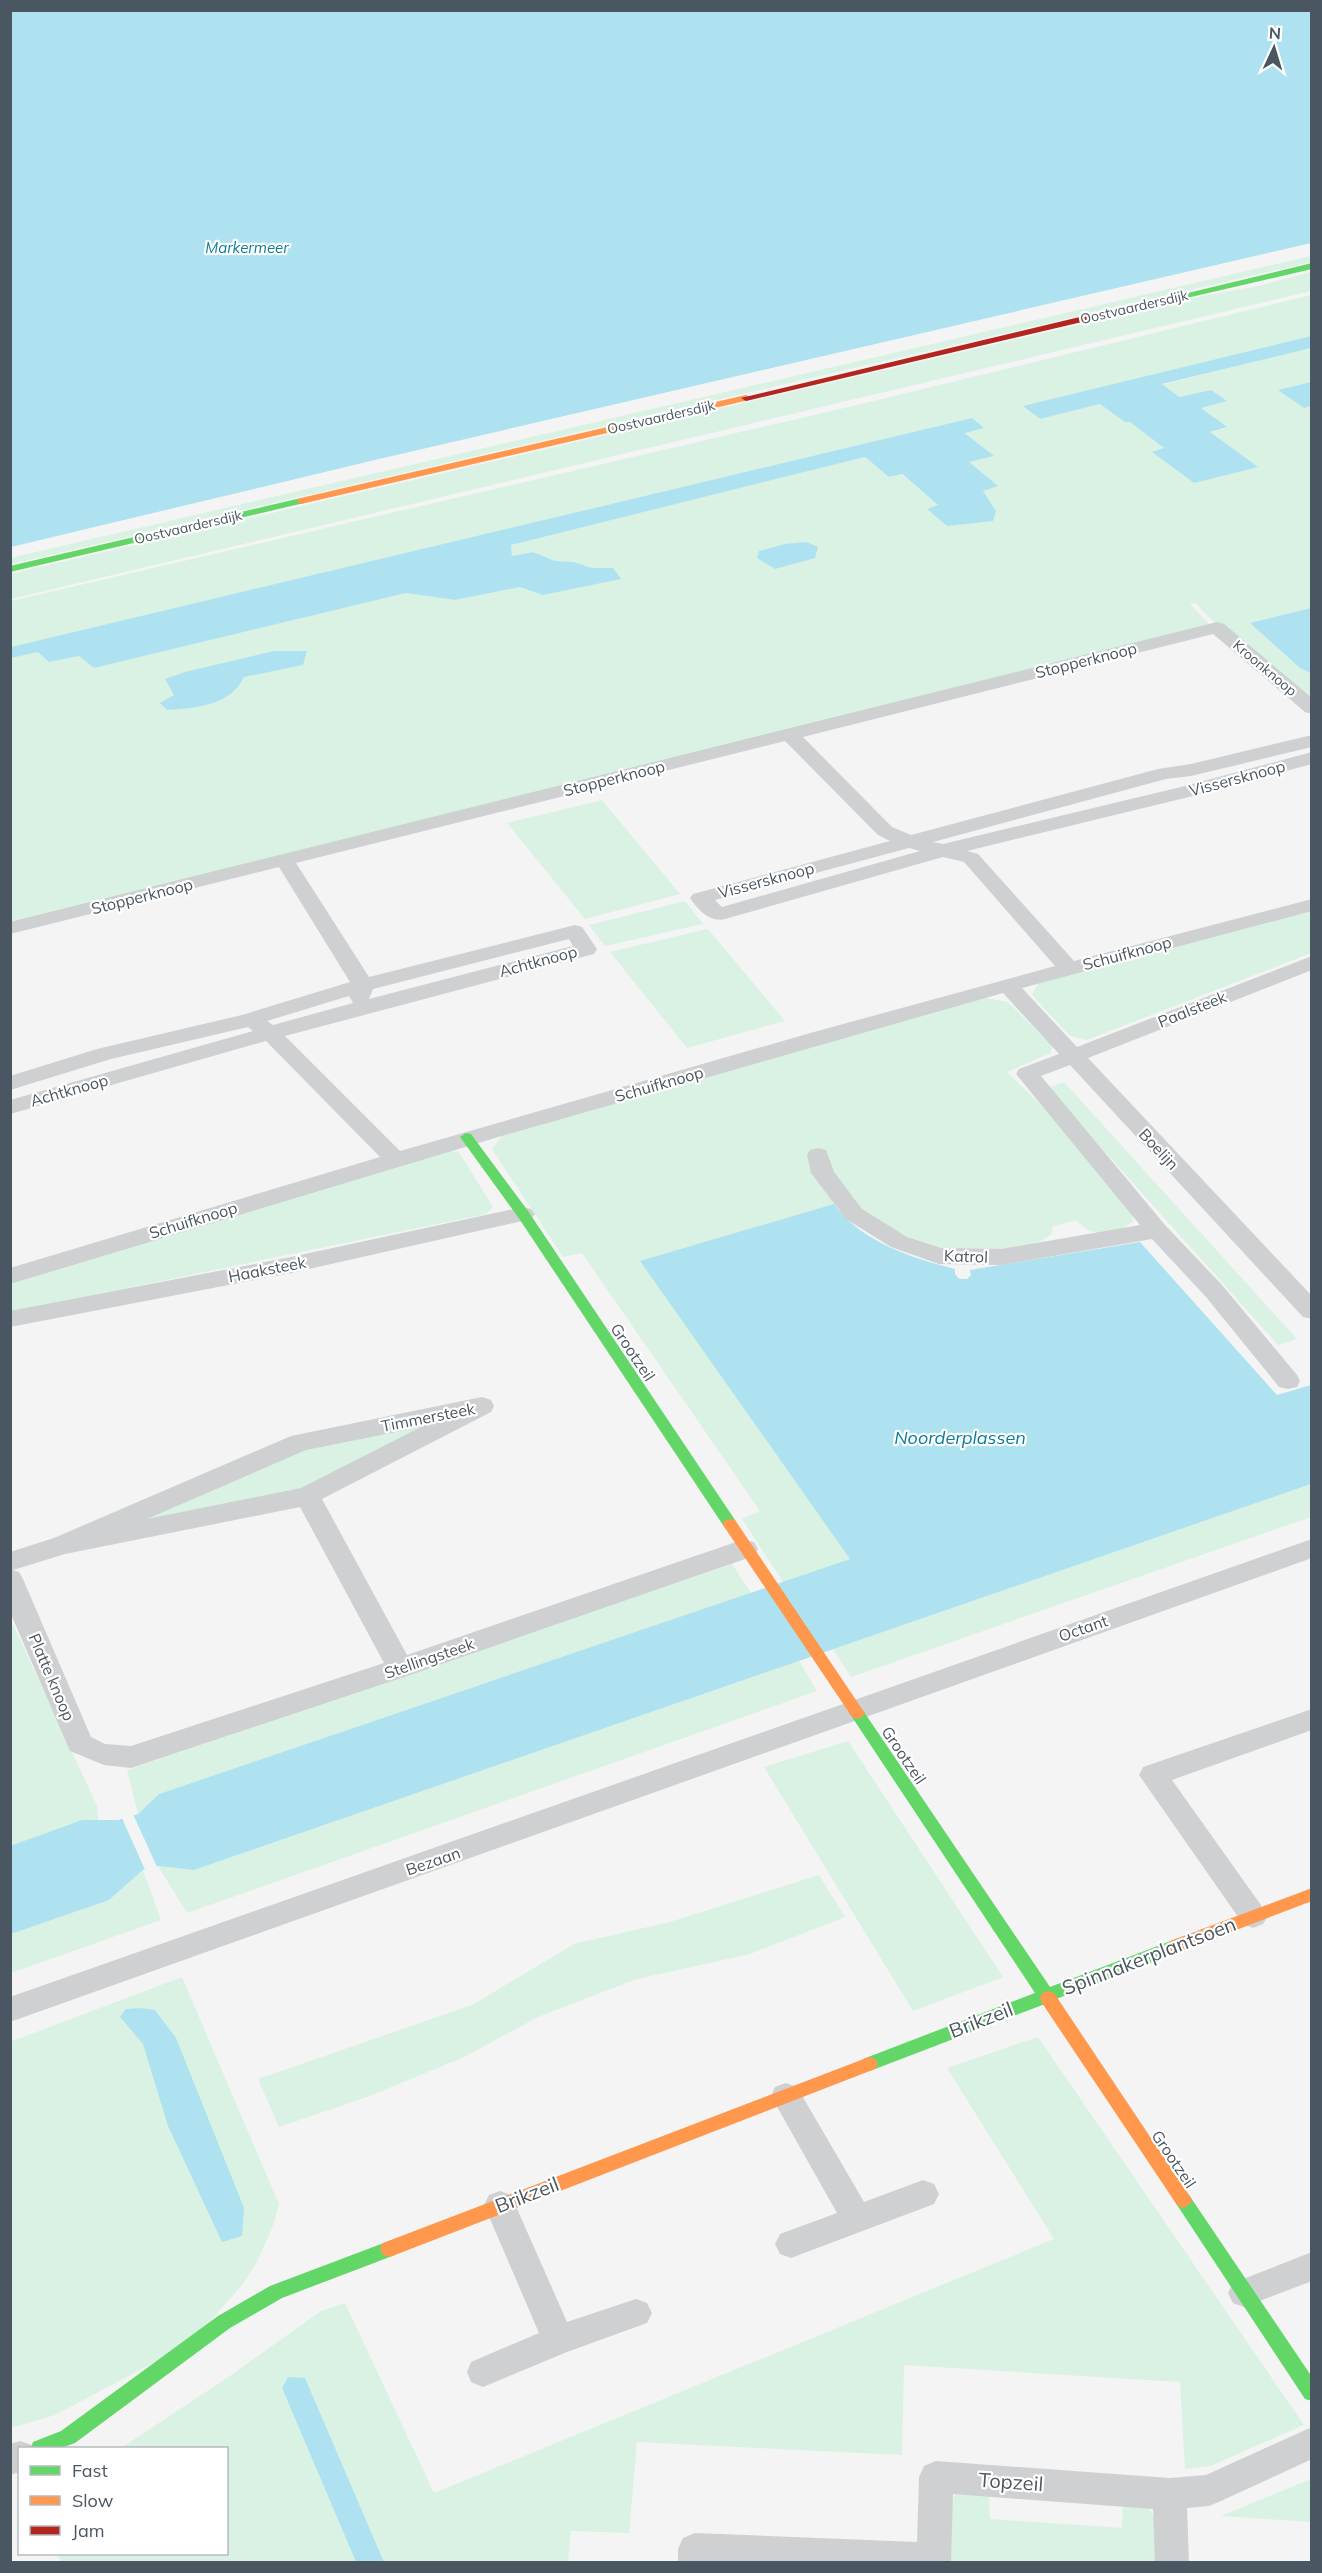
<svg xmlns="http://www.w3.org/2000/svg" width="1322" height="2573" viewBox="0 0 1322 2573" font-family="Mulish,sans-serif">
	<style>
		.green { fill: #d9f2e3 }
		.water { fill: #aee2f0 }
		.pier { fill: #f4f4f4 }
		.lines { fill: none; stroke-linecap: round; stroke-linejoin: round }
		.street { fill: #ced0d2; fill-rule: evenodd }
		.fast { fill: #63d668; fill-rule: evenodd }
		.slow { fill: #ff974d; fill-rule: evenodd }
		.jam { fill: #b3261e; fill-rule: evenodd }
		.labels { text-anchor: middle; stroke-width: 4.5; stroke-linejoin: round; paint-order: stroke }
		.far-street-label { font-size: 14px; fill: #4a5661; stroke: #fff }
		.far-water-label { font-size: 15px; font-style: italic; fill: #0c7c9b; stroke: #fff }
		.street-label { font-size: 16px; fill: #4a5661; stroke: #fff }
		.water-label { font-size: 18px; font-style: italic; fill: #0c7c9b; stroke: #fff }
		.near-street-label { font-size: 20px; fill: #4a5661; stroke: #fff }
	</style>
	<rect width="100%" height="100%" fill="#f4f4f4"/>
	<!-- green -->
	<g class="green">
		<polygon points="1311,256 1311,262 11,564 10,558"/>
		<polygon points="1311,272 1311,291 11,599 10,574 1203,296 1258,286"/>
		<polygon points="1311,295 1311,336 1024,406 1040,419 1100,404 1125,422 1130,422 1165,448 1153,452 1194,483 1210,432 1226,428 1200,408 1226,401 1211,390 1179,397 1161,385 1311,348 1311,382 1279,390 1304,408 1311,406 1311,608 1250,623 1300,668 1311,673 1311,703 1216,624 1195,603 1190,604 1210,625 11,924 10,658 39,652 49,662 79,656 94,668 406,593 455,600 520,587 543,595 620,579 613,568 592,568 574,562 555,561 533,552 512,556 511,545 865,457 889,477 901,474 939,506 928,509 996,511 982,490 997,485 968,462 993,456 965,432 972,418 11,647 11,601 840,409"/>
		<polygon points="602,800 680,894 585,919 507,823"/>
		<polygon points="685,901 703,924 605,946 589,925"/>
		<polygon points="1311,911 1311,953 1087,1040 1070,1036 1032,995 1039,982"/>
		<polygon points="708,929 785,1021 687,1048 610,952"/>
		<path d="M 984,998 L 1008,1002 L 1052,1046 L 1051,1053 L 1007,1072 L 1046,1110 L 1132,1205 L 1133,1221 C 1116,1236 1092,1240 1077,1220 L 1053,1226 L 1051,1235 L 1039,1242 L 1018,1248 L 954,1252 L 894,1235 L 850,1200 L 641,1261 L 851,1559 L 783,1582 L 742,1519 L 760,1511 L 582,1253 L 563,1257 L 492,1149 L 502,1135 Z"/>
		<polygon points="1064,1082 1297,1339 1278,1345 1048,1088"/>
		<polygon points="440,1150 459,1152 493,1207 486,1214 11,1312 11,1281"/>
		<polygon points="449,1418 296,1494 110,1530 302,1450"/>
		<polygon points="1311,1484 1311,1517 851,1677 833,1649"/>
		<polygon points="732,1564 751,1593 159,1794 138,1814 127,1770"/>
		<polygon points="10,1618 97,1806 98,1820 82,1820 11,1846"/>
		<polygon points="799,1661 817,1691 187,1913 158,1866 194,1870"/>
		<polygon points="848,1741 1003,1977 913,2011 764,1767"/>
		<polygon points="143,1870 161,1920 11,1973 10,1934 109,1900"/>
		<polygon points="819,1875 845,1917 750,1954 637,1979 540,2016 462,2058 367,2097 279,2127 258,2079 472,2005 574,1944 670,1922"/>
		<polygon points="182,1977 279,2204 273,2226 257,2262 242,2285 191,2343 55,2415 11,2428 10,2042"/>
		<polygon points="1038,2037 1304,2425 1211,2466 1185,2469 1180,2382 904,2365 902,2455 637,2442 629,2533 571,2531 568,2562 384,2562 305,2379 288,2377 282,2388 356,2562 61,2562 58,2554 226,2554 226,2448 121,2448 227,2378 321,2311 345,2303 434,2493 1054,2239 947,2068"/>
		<polygon points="1311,2479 1311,2522 1221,2516"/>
		<polygon points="956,2493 989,2493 990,2519 1122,2528 1123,2502 1148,2507 1154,2517 1156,2562 949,2562 950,2506"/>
	</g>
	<!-- water -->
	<g class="water">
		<polygon points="10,11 1311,11 1311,243 379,459 11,547"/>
		<polygon points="1311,336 1311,348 1162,384 1179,397 1211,390 1227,401 1201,408 1227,427 1210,432 1258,467 1194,483 1152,452 1164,448 1130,422 1125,422 1100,404 1040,419 1023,406"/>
		<polygon points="1311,382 1311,406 1304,408 1278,390"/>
		<polygon points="972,418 984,428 965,433 994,456 969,462 998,486 983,491 996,511 993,521 947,526 927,509 938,505 902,474 889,477 865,457 511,545 512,556 533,552 555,561 574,562 592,568 613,568 621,579 543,595 520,587 455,600 406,593 94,668 79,656 49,662 38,652 11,658 11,647"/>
		<polygon points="806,542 818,547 815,558 775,569 757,558 759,551 785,544"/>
		<polygon points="1311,608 1312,608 1311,673 1300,668 1250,623"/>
		<path d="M 274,651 L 307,651 L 303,665 L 244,677 C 230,706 196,708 167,710 L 160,703 L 174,695 L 165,679 L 185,672 Z"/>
		<path d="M 834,1204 C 861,1242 912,1258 955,1269 L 955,1274 L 959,1279 L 967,1279 L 971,1275 L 970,1270 L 1140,1242 L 1277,1395 L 1311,1385 L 1311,1484 L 194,1870 L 158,1866 L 143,1870 L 109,1900 L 11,1934 L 10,1846 L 82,1820 L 118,1820 L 138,1814 L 159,1794 L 850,1559 L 640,1261 Z"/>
		<polygon points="140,2008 155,2010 176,2038 244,2208 242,2236 222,2242 168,2126 143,2044 120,2017 126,2009"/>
		<polygon points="288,2377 305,2378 384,2562 356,2562 282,2388"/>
	</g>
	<!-- pier -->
	<polygon class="pier" points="132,1812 158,1869 146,1872 121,1816"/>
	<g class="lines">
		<!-- street -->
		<g class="street">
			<path d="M 1217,622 L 1224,624 L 1312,698 L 1312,714 L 1305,712 L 1213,634 L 803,737 L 892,827 L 911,835 L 1158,769 L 1191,764 L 1312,735 L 1312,747 L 1191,776 L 1166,779 L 933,842 L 943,844 L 1181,787 L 1312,752 L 1312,764 L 1193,796 L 967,851 L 978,854 L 1074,961 L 1312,899 L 1312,911 L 1022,988 L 1077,1047 L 1312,956 L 1312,970 L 1088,1058 L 1312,1296 L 1312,1319 L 1303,1317 L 1070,1065 L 1041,1076 L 1165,1225 L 1222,1285 L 1297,1375 L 1300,1381 L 1297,1387 L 1288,1389 L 1279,1387 L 1206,1297 L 1152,1239 L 1001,1265 L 939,1264 L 891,1247 L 846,1219 L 811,1173 L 807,1155 L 810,1150 L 818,1148 L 826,1150 L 834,1172 L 862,1209 L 907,1237 L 941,1248 L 1001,1249 L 1140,1225 L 1016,1074 L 1019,1069 L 1059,1054 L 1003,993 L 505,1135 L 10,1284 L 10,1268 L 380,1157 L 266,1041 L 10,1114 L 10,1100 L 253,1031 L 248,1027 L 111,1059 L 10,1090 L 10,1076 L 97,1049 L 242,1015 L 350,982 L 279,867 L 10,934 L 10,922 ZM 785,741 L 878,835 L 890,841 L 693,894 L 690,898 C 698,910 710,923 725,919 L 943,857 L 964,862 L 1055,966 L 814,1032 L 400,1151 L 285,1036 L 594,954 L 597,949 L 582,927 L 575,925 L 369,977 L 296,863 ZM 909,848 L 920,851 L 722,907 L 715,900 ZM 569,939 L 573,946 L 369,999 L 373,989 ZM 349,996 L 353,1003 L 273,1025 L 267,1021 Z"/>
			<polygon points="523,1207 531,1209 535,1214 531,1219 291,1273 10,1327 10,1311 291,1257"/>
			<path d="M 482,1397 L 491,1400 L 494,1406 L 491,1412 L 322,1499 L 407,1655 L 736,1542 L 745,1540 L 754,1542 L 758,1549 L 754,1556 L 410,1675 L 131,1768 L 104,1765 L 70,1751 L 10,1612 L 10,1552 L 54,1538 L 291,1436 ZM 421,1427 L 301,1488 L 147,1519 L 306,1450 ZM 300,1507 L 384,1663 L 131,1746 L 105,1744 L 91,1737 L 23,1579 L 19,1572 L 13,1570 L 65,1554 Z"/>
			<polygon points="1312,1539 1312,1558 10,2022 10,1997"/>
			<polygon points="1312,1709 1312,1730 1172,1780 1263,1908 1268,1916 1263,1924 1253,1928 1243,1924 1139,1775 1143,1767"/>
			<polygon points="786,2083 797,2087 864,2202 923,2180 934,2184 939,2194 934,2204 791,2258 780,2254 775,2244 780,2234 837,2213 771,2096 775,2087"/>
			<polygon points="500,2191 511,2195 567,2322 636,2299 647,2303 652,2313 647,2323 567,2352 483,2387 471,2382 467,2372 471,2362 539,2333 484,2205 489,2195"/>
			<polygon points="1312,2252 1312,2281 1244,2307 1233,2303 1228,2293 1233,2283"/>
			<polygon points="1312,2427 1312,2459 1221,2501 1209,2506 1187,2508 1189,2562 1155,2562 1153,2509 953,2494 951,2562 678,2562 678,2549 683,2538 695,2533 917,2542 919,2477 924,2466 936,2461 1170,2478 1206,2475"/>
			<polygon points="20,2441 32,2445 33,2448 20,2448 20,2472 10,2475 10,2444"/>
		</g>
		<!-- fast -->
		<g class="fast">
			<polygon points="1312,263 1312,269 1113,315 1109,312"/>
			<polygon points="301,498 304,499 304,503 10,572 10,566"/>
			<polygon points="466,1133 471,1134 528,1211 735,1520 737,1524 735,1528 725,1528 518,1217 460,1137"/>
			<polygon points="857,1707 862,1709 1050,1987 1176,1939 1182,1941 1184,1946 1182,1951 1056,1999 1054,2003 1045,2004 875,2069 869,2071 863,2069 860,2064 863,2059 1035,1993 852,1717 849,1713 852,1709"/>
			<polygon points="1183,2192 1189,2195 1312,2377 1312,2401 1305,2399 1177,2205 1174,2200 1177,2195"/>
			<polygon points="389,2241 395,2243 398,2249 395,2255 282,2298 230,2328 75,2443 61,2448 31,2448 33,2442 61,2431 218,2316 270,2286"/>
		</g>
		<!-- slow -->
		<g class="slow">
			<polygon points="746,395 751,398 749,400 301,504 296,501 301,498"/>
			<polygon points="730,1519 735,1520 862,1709 865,1713 862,1717 857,1719 852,1717 725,1528 723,1524 725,1520"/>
			<polygon points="1312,1888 1312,1901 1176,1953 1170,1951 1168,1946 1170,1941"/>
			<polygon points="1048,1991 1054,1993 1189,2195 1192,2200 1189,2205 1183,2208 1177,2205 1042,2003 1040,1998 1042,1993"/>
			<polygon points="869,2057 875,2059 878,2064 875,2069 395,2255 389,2257 383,2255 380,2249 383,2243"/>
		</g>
		<!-- jam -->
		<polygon class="jam" points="1113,309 1116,310 1116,314 746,401 741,398"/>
	</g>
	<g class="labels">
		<!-- far-street labels -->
		<g class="far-street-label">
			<text transform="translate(1134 307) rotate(-13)" y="5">Oostvaardersdijk</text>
			<text transform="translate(661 417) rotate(-13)" y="5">Oostvaardersdijk</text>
			<text transform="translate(188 527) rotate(-13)" y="5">Oostvaardersdijk</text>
			<text transform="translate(1265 668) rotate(40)" y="5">Kroonknoop</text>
		</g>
		<!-- far-water labels -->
		<g class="far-water-label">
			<text x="247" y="253">Markermeer</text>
		</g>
		<!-- street labels -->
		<g class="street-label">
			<text transform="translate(1086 660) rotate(-14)" y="6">Stopperknoop</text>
			<text transform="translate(614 778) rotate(-14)" y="6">Stopperknoop</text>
			<text transform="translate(1237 778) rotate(-15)" y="6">Vissersknoop</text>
			<text transform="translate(766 880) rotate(-15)" y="6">Vissersknoop</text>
			<text transform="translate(142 896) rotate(-14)" y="6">Stopperknoop</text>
			<text transform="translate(1127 953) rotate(-15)" y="6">Schuifknoop</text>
			<text transform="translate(538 961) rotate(-15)" y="6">Achtknoop</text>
			<text transform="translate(1192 1009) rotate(-22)" y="6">Paalsteek</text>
			<text transform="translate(659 1084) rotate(-16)" y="6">Schuifknoop</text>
			<text transform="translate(69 1090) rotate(-16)" y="6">Achtknoop</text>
			<text transform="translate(1159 1149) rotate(47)" y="6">Boelijn</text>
			<text transform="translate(193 1220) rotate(-17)" y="6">Schuifknoop</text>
			<text transform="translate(966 1256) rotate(2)" y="6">Katrol</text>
			<text transform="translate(267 1269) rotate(-11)" y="6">Haaksteek</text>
			<text transform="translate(633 1352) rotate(56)" y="6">Grootzeil</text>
			<text transform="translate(428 1417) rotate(-11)" y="6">Timmersteek</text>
			<text transform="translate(1083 1628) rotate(-19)" y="6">Octant</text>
			<text transform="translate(429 1658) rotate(-19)" y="6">Stellingsteek</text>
			<text transform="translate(52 1677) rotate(67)" y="6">Platte knoop</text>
			<text transform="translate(904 1755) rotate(56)" y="6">Grootzeil</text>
			<text transform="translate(433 1861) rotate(-19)" y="6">Bezaan</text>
			<text transform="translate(1174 2159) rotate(56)" y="6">Grootzeil</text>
		</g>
		<!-- water labels -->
		<g class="water-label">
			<text x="960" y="1444">Noorderplassen</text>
		</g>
		<!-- near-street labels -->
		<g class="near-street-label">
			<text transform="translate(1149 1956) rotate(-21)" y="7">Spinnakerplantsoen</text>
			<text transform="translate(981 2020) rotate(-21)" y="7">Brikzeil</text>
			<text transform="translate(527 2195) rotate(-21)" y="7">Brikzeil</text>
			<text transform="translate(1011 2482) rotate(4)" y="7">Topzeil</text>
		</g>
	</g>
	<!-- border -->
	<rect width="1322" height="2573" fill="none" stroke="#4a5661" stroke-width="24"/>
	<!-- legend -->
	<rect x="18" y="2447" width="210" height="108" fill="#ffffff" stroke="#b7bbc0" stroke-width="1.5"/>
	<rect x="30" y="2466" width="30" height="9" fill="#63d668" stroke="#b7bbc0" stroke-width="1.5"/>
	<text x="72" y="2477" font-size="18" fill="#4a5661">Fast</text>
	<rect x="30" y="2496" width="30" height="9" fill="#ff974d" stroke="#b7bbc0" stroke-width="1.5"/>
	<text x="72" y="2507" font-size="18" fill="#4a5661">Slow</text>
	<rect x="30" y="2526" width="30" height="9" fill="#b3261e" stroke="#b7bbc0" stroke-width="1.5"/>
	<text x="72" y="2537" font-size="18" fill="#4a5661">Jam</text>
	<!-- north arrow -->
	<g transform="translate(1274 48) rotate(4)" stroke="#ffffff" stroke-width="4.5" paint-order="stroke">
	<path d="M0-4.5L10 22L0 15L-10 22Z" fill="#4a5661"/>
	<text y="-9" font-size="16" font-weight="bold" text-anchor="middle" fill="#4a5661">N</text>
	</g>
</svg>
